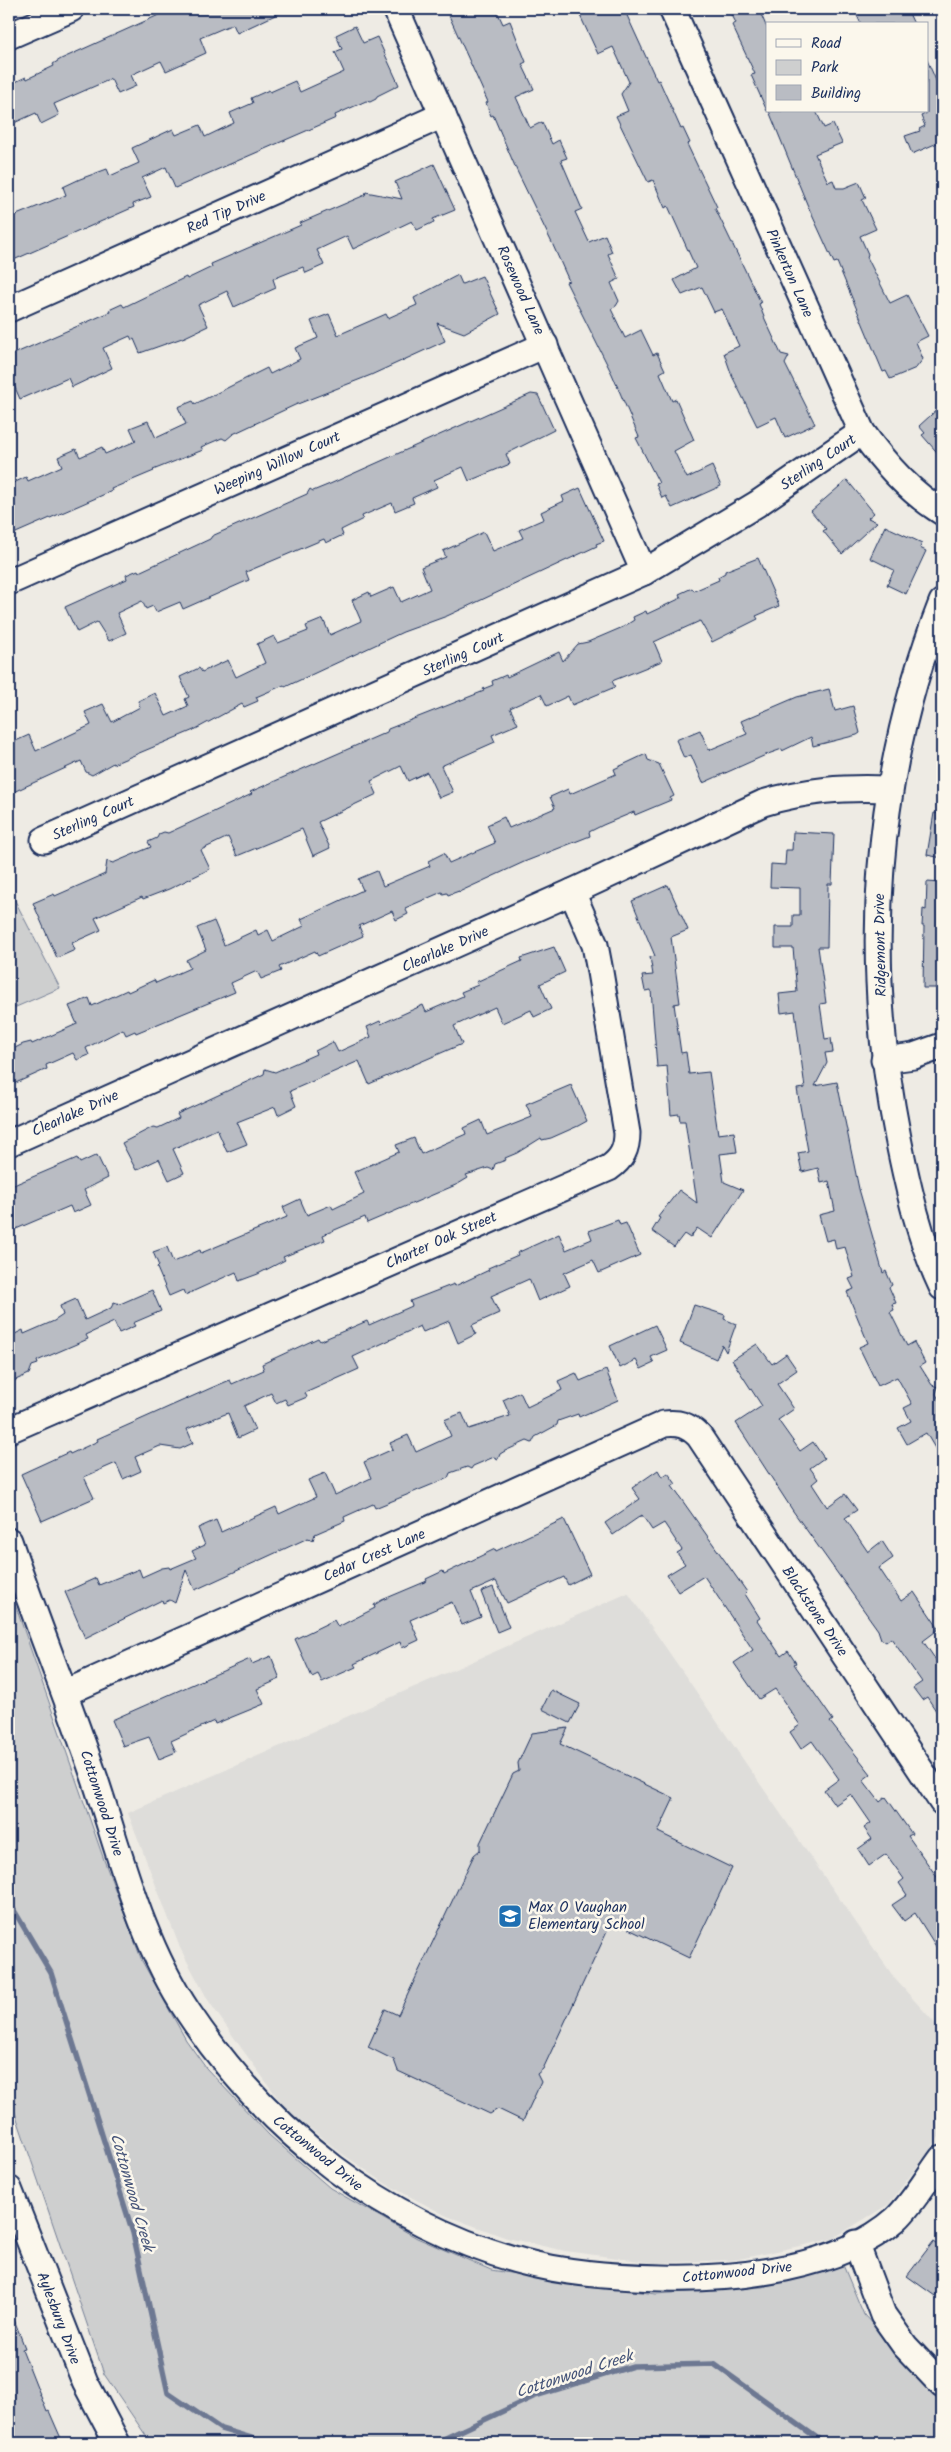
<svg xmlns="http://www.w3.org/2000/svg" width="951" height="2452" viewBox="0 0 951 2452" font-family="Kalam,sans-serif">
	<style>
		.built { fill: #deddda }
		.green { fill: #cecfcf; stroke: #747f96 }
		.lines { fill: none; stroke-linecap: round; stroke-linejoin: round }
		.stream { stroke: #6d7892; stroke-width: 5.5 }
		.building { fill: #b9bcc3; stroke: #1b2f5e }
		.minor-casing { stroke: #1b2f5e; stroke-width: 29 }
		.minor { stroke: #fbf7ec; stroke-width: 25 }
		.labels { text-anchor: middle; stroke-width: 5; stroke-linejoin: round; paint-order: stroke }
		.street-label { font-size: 15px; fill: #1b2f5e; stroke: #fbf7ec }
		.poi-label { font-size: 15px; fill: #1b2f5e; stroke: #fbf7ec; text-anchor: start }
		.water-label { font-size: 16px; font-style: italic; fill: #445378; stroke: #fbf7ec }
	</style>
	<rect width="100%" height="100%" fill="#eeebe4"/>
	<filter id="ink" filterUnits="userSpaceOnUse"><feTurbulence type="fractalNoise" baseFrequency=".02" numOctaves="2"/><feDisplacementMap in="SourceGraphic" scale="10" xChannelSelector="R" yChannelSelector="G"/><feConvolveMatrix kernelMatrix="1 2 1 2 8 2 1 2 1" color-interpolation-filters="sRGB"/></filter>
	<g filter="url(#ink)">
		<!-- built -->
		<polygon class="built" points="628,1593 895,1979 942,2031 942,2133 889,2204 832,2239 735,2260 655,2263 565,2251 507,2238 447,2216 386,2184 341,2153 286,2109 242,2049 208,2000 180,1948 128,1813"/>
		<!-- green -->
		<g class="green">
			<polygon points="9,889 60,988 9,1010"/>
			<polygon points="9,1587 104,1860 142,1961 186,2040 206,2068 269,2135 330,2188 417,2238 491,2270 566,2282 656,2294 762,2287 843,2265 864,2315 942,2400 942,2443 151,2443 104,2374 9,2095"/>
		</g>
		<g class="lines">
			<!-- stream -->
			<g class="stream">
				<polyline points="9,1902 51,1973 133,2233 168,2393 221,2429 268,2443"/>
				<polyline points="435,2443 535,2396 633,2366 714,2364 824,2443"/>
			</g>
		</g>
		<!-- building -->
		<g class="building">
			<polygon points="172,9 288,9 237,33 233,24 200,38 206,53 166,71 161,61 131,75 136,86 118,94 111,79 54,104 59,115 41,124 36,113 14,123 9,112 9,85 26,77 27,79 54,66 53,64 61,59"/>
			<polygon points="446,9 496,9 503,24 510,21 526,62 522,64 534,89 516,97 530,128 542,122 552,144 559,140 567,158 561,160 582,209 575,212 589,242 605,235 612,252 608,254 619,279 611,283 619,301 616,306 611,309 625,338 641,330 653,355 657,353 665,370 660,373 672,401 676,399 694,440 674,451 687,478 712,466 721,486 672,508 666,496 662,498 656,484 659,483 636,438 639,437 612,374 566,282 569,281 552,243 517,171 493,115 491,116 486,103 488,102"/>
			<polygon points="577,9 624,9 657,81 659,80 681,129 683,128 690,143 687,144 717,207 715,208 761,303 759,304 764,317 781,354 789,356 785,364 815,424 785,438 776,417 757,426 732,376 724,353 739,346 722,309 714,312 702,287 682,295 674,280 696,268 668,206 665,208 653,180 648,182 616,116 628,111 621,94 629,82 613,47 598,54"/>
			<polygon points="729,9 750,9 753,15 760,12 767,28 767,111 751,75 755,74 732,25 736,23"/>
			<polygon points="854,9 907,9 914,24 861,24"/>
			<polygon points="355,26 363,43 377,37 399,85 377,96 376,99 370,102 366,101 335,115 336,118 175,188 166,167 142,178 151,197 133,204 134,207 9,262 9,218 66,195 63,187 80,179 107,169 110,176 139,163 132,148 173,129 176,135 200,125 205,137 234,123 230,113 253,103 251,98 269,90 270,92 295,81 300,92 344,72 335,52 342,49 336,35"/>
			<polygon points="927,60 942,94 942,141 912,154 905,136 920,131 919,129 925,126 921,116 927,113"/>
			<polygon points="769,111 816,111 824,128 833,124 842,143 815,154 828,182 833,180 836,188 844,188 859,182 866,198 862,200 876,229 860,236 868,254 867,257 890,303 907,295 928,336 916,342 923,359 916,368 890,379 886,371 883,372 837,262 834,263 807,204"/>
			<polygon points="434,164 455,210 433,219 434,222 417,230 412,221 353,249 347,236 317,250 324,265 306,273 303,267 273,279 276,288 234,307 227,291 198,305 208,326 185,337 140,353 134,339 132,340 130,336 103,348 112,368 72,387 68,378 20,399 9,374 9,356 110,312 109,310 122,304 124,307 186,277 187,279 212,267 211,264 301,225 300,223 365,195 366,192 402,199 395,182"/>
			<polygon points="458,275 462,284 482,276 500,314 464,333 437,323 445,341 371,375 295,405 233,434 226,440 222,438 201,447 203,450 153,470 154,471 111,489 112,491 9,536 9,485 26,477 28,481 62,466 58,457 76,449 80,457 102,447 105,454 136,441 130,428 148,421 156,438 186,424 178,407 193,401 195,404 267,368 270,374 300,359 295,348 318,338 311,321 329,314 338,335 386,314 388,318 417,305 414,298"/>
			<polygon points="531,394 538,395 554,430 506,454 510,464 469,481 463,467 434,480 437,487 412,498 414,503 395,511 392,503 362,516 363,519 341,530 343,535 326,543 324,539 246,572 249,580 183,609 180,602 156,612 153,606 146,609 142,601 117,613 126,633 109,641 97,622 77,632 65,607 127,579 126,575 138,570 139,572 210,539 212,536 307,494 310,489 313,491 330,484"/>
			<polygon points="942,405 942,458 922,435 925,433 919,426"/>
			<polygon points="847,480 874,513 868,518 877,522 842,554 823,531 826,529 811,511"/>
			<polygon points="580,488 604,541 596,544 597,546 447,616 403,632 285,687 284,685 256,697 258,701 244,707 242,704 194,730 113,764 113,763 92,775 86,772 81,761 9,794 9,744 29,735 36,751 91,725 85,712 103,704 112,722 140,707 138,701 155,693 166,716 188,706 185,699 189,697 180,677 199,668 202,672 228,660 236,677 265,663 257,644 274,636 278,643 308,631 306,626 323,619 330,635 361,621 352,600 369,592 371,597 394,587 401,602 430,589 421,567 446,557 443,551 484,532 493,551 523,538 519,530 544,519 541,512 564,501 562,496"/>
			<polygon points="885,526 922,543 920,548 926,551 906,594 887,585 894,570 870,558"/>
			<polygon points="758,558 779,606 756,616 758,619 712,642 700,621 669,635 654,642 662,661 612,681 615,687 572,705 568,696 547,706 541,694 510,708 518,724 492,735 495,742 441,766 453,792 439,798 427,772 408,781 401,766 371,781 377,794 318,822 330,848 313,856 302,829 237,856 228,837 201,850 210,869 169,889 143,899 142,897 95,918 101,930 72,943 75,950 57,958 33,903 54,894 55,896 105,874 107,861 113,863 151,847 148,842 157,838 159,834 164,832 168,833 252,794 250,792 387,732 388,729 484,691 483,689 493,685 492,681 506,675 507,677 559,652 563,661 578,644 588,642 623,627 634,620 633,617 646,611 647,614 681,598 679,594 692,588 694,591 719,580 718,577 725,573 725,571"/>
			<polygon points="829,689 835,711 853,706 860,733 857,735 813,746 811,737 782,751 782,749 768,754 703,783 691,755 684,758 676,740 700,730 709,750 747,734 741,721 797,697"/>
			<polygon points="646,754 648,760 659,764 674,796 670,798 671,800 635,815 634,812 603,825 589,832 590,836 524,862 459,892 459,891 448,895 447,893 443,894 442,892 405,908 408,914 396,920 392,911 359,926 363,936 318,956 315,951 279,967 281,971 261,979 257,971 231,983 235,992 136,1033 135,1031 126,1035 123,1029 86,1048 89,1055 77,1060 73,1053 46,1065 47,1069 9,1086 9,1051 23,1044 31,1042 32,1044 77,1024 69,1006 89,998 92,1006 127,990 128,992 154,980 156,983 190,968 186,960 206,950 197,928 214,921 224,945 256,930 258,935 268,930 273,941 304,926 301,919 363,890 358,879 377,871 383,886 430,866 428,861 444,853 449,863 495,843 487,825 504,817 509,828 555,808 550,797 568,789 570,794 616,774 614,769"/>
			<polygon points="934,813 942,814 942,858 927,855"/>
			<polygon points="793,832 834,834 832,884 828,884 827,947 818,947 826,1003 820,1004 825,1039 831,1038 833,1052 825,1053 827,1063 815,1086 837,1082 859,1189 883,1273 886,1271 892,1285 889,1287 896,1303 892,1304 894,1310 890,1312 907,1346 914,1342 925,1363 920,1366 932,1385 938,1387 936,1394 942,1405 942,1460 926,1433 907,1444 898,1428 911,1421 904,1408 912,1404 897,1377 878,1386 859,1347 868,1343 847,1292 854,1289 849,1279 854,1277 845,1247 836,1249 834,1239 826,1241 819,1215 835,1211 829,1181 821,1183 818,1168 802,1172 798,1153 808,1151 797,1089 805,1088 795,1011 781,1013 779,994 797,992 793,948 775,948 775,927 793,927 793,915 800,915 800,888 770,887 771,864 785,865 786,850 792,850"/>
			<polygon points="927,882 942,883 942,988 923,988 924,926 922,926 923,909 926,910"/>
			<polygon points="668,885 688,930 671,937 680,1003 674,1004 681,1053 686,1052 689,1074 709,1072 718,1134 734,1132 737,1152 720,1154 724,1182 743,1190 712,1238 697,1228 690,1238 684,1234 674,1247 652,1231 660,1218 658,1217 679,1190 697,1203 685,1121 680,1121 679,1114 671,1115 667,1066 657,1067 651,990 645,991 642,976 653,975 650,957 655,956 632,901"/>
			<polygon points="554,947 565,972 540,984 551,1009 534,1017 531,1010 502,1023 495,1007 454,1026 462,1044 369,1084 359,1061 290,1091 296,1106 278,1115 275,1107 237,1122 247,1144 227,1152 217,1129 173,1149 184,1173 169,1180 159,1159 136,1170 122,1143 153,1127 158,1128 179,1118 177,1114 264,1074 265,1069 275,1072 316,1054 315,1051 333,1042 338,1052 371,1037 367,1027 380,1021 381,1024 423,1005 426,1012 463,996 461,992 478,985 476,982 522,961 521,958"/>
			<polygon points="571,1085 587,1121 578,1126 551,1138 542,1140 541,1138 517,1153 505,1158 506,1160 495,1164 493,1170 488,1168 466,1175 468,1178 458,1184 367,1223 365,1217 323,1235 325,1240 283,1257 285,1260 258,1274 239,1281 236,1272 185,1295 183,1290 169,1296 157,1268 159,1266 153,1252 167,1247 173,1262 200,1250 201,1253 287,1217 283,1207 300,1199 307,1215 331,1205 333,1209 364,1194 354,1172 399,1152 396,1145 414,1138 421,1154 466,1134 464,1128 481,1120 487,1135 532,1117 526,1104"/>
			<polygon points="97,1155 108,1178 84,1190 91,1205 73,1213 70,1206 9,1232 9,1187 77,1158 80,1163"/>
			<polygon points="618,1220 620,1225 626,1223 640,1255 599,1273 593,1260 564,1273 570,1286 538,1301 529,1279 491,1296 499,1313 472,1325 476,1334 458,1343 449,1321 423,1332 420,1326 353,1357 359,1369 305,1393 307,1397 288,1405 285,1399 276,1403 271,1393 244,1406 255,1430 238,1438 228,1413 187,1429 193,1443 180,1449 160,1446 135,1457 141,1471 123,1479 116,1463 84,1477 94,1498 42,1521 21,1474 69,1452 70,1454 98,1441 97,1439 211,1388 230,1380 232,1384 264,1370 262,1364 318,1338 320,1341 367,1321 369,1325 412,1306 410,1301 454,1284 455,1286 489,1270 488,1268 518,1255 517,1253 559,1234 566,1250 592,1239 589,1231"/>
			<polygon points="152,1290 161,1311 133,1323 135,1326 119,1333 114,1322 86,1335 88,1339 37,1361 38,1364 32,1366 29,1374 9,1383 9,1337 23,1330 24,1334 54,1321 63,1315 60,1306 76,1299 85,1320 111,1308 114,1302 120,1304"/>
			<polygon points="694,1305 725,1315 724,1319 736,1324 726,1352 722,1345 716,1359 680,1343"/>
			<polygon points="655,1325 667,1350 651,1357 654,1363 641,1369 636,1360 620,1368 610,1346"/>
			<polygon points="757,1344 772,1364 786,1354 797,1370 777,1384 794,1409 778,1420 800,1451 813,1442 824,1458 810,1468 818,1479 812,1484 827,1507 845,1494 857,1510 845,1518 868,1552 882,1541 893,1558 879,1568 901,1601 914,1592 939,1629 923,1641 942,1669 942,1720 927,1697 922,1700 913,1688 922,1682 891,1638 886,1642 881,1639 878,1630 793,1511 736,1423 762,1406 732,1360"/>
			<polygon points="606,1370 618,1400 579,1417 578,1414 558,1421 557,1425 535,1437 532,1443 527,1441 505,1451 500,1454 498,1459 494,1457 473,1466 471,1469 467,1467 450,1473 448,1478 375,1508 373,1504 344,1517 345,1521 315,1534 313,1540 308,1538 195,1590 186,1570 175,1603 170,1600 163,1603 162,1600 85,1638 65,1592 96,1578 99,1585 139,1569 142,1577 162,1568 169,1567 170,1569 196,1558 192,1551 205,1545 198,1528 216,1520 221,1532 276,1507 279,1514 316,1497 308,1480 325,1473 335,1495 371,1478 364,1462 393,1449 390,1443 408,1435 416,1452 451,1436 444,1420 462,1413 469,1429 510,1416 503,1400 520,1392 527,1407 562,1390 558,1381 576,1373 580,1381"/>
			<polygon points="658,1470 662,1477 668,1473 676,1484 672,1486 747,1592 745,1594 760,1618 757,1620 781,1656 788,1651 796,1663 794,1664 833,1720 830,1722 871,1774 863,1780 880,1802 886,1797 912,1834 908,1836 942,1884 942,1956 915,1913 904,1921 892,1905 907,1895 899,1883 904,1879 886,1854 869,1866 858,1849 872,1839 864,1828 871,1823 851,1794 835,1805 824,1790 839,1779 812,1741 801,1749 790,1732 800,1725 775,1689 759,1699 734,1663 753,1650 704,1576 678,1592 667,1575 685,1564 677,1553 682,1550 664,1523 652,1530 642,1515 613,1535 605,1523 640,1499 632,1488"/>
			<polygon points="564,1519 590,1574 568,1585 564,1577 507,1603 496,1581 471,1592 481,1617 462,1625 452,1602 410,1620 419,1640 402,1648 400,1642 354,1664 356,1667 322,1682 318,1674 312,1677 295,1639 334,1620 338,1627 375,1608 374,1605 382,1600 427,1581 426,1579 443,1571 444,1574 495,1549 496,1551"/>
			<polygon points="493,1587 509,1627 497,1632 481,1592"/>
			<polygon points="271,1656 280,1679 257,1689 264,1704 215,1724 214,1721 171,1741 176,1752 159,1759 149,1737 123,1746 112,1720 250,1659 252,1664"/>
			<polygon points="551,1690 580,1704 570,1723 542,1709"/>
			<polygon points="568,1728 560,1744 674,1798 658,1832 732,1868 689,1958 612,1921 543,2069 537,2074 541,2082 523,2121 498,2109 490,2114 398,2071 394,2060 368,2047 385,2009 398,2015 474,1855 480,1850 480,1843 513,1774 519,1771 518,1763 532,1733"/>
			<polygon points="933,2242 942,2248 942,2286 935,2296 907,2276"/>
			<polygon points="10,2309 25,2348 22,2349 47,2412 49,2411 63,2443 18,2443 9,2424"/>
		</g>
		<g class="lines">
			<!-- minor casing -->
			<g class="minor-casing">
				<g id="minor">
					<polyline points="396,9 644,572"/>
					<path d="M 672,9 L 862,432 C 884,463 909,492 942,512"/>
					<polyline points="9,36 71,9"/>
					<polyline points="9,309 443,115"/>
					<polyline points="9,582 545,345"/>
					<path d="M 942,602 C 874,775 862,957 898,1138 C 908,1188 920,1241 942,1287"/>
					<polyline points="44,840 644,572 757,504 862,432"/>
					<polyline points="884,1060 914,1056 942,1046"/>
					<path d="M 9,1143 L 572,892 L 763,803 C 806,790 844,787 889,789"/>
					<path d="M 9,1430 L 609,1168 C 622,1159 627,1149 627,1133 L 599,966 L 595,945 L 572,892"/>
					<path d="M 9,1541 C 36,1621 68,1699 95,1779 C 121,1857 141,1942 188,2012 C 268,2132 384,2224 524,2262 C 568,2274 616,2277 662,2278 C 735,2280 840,2269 896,2219 C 914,2202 927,2178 942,2158"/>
					<path d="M 65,1693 L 664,1424 C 679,1422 688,1425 699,1436 L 942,1802"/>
					<polyline points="9,2189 85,2382 117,2443"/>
					<polyline points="856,2243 883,2315 905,2346 942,2385"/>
				</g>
			</g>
			<!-- minor -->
			<use href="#minor" class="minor"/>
		</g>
	</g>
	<!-- icons -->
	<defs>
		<g id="school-square" transform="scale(1.25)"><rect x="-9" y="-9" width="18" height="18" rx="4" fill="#1f6fb2" stroke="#fbf7ec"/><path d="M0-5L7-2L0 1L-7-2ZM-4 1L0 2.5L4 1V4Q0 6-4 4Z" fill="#fff"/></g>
	</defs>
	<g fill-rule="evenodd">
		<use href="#school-square" x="510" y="1916"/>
	</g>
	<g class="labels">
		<!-- street labels -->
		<g class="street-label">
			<text transform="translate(226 212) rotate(-24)" y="5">Red Tip Drive</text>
			<text transform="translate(790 273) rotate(66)" y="5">Pinkerton Lane</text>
			<text transform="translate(521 290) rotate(66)" y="5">Rosewood Lane</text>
			<text transform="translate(818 462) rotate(-34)" y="5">Sterling Court</text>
			<text transform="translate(277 463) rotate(-24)" y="5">Weeping Willow Court</text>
			<text transform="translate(463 654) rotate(-24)" y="5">Sterling Court</text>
			<text transform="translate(93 818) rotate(-24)" y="5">Sterling Court</text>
			<text transform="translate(880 945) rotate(-91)" y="5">Ridgemont Drive</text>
			<text transform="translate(445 949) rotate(-24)" y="5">Clearlake Drive</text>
			<text transform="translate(75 1113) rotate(-24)" y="5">Clearlake Drive</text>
			<text transform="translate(441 1240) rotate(-24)" y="5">Charter Oak Street</text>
			<text transform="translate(374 1555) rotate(-24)" y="5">Cedar Crest Lane</text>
			<text transform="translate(815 1611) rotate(56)" y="5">Blackstone Drive</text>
			<text transform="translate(102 1803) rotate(72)" y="5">Cottonwood Drive</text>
			<text transform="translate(318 2153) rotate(39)" y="5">Cottonwood Drive</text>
			<text transform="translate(737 2272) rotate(-6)" y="5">Cottonwood Drive</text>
			<text transform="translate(59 2318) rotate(69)" y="5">Aylesbury Drive</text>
		</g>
		<!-- poi labels -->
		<g class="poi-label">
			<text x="528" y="1912">Max O Vaughan<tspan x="528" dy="17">Elementary School</tspan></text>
		</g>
		<!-- water labels -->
		<g class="water-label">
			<text transform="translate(133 2192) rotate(74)" y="6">Cottonwood Creek</text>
			<text transform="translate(574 2373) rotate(-18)" y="6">Cottonwood Creek</text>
		</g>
	</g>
	<!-- margin -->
	<rect width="951" height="2452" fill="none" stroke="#fbf7ec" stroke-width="30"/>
	<rect x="15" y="15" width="921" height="2422" fill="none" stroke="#1b2f5e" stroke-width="2" filter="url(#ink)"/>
	<!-- legend -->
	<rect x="766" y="22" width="162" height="90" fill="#fbf7ec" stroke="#a1a7b3"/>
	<rect x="776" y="39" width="25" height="8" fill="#fbf7ec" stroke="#a1a7b3"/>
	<text x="811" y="48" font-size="15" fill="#1b2f5e">Road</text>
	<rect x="776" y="60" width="25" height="15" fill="#cecfcf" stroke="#a1a7b3"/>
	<text x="811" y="72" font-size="15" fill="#1b2f5e">Park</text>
	<rect x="776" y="85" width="25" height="15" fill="#b9bcc3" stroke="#a1a7b3"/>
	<text x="811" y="98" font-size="15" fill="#1b2f5e">Building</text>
</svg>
